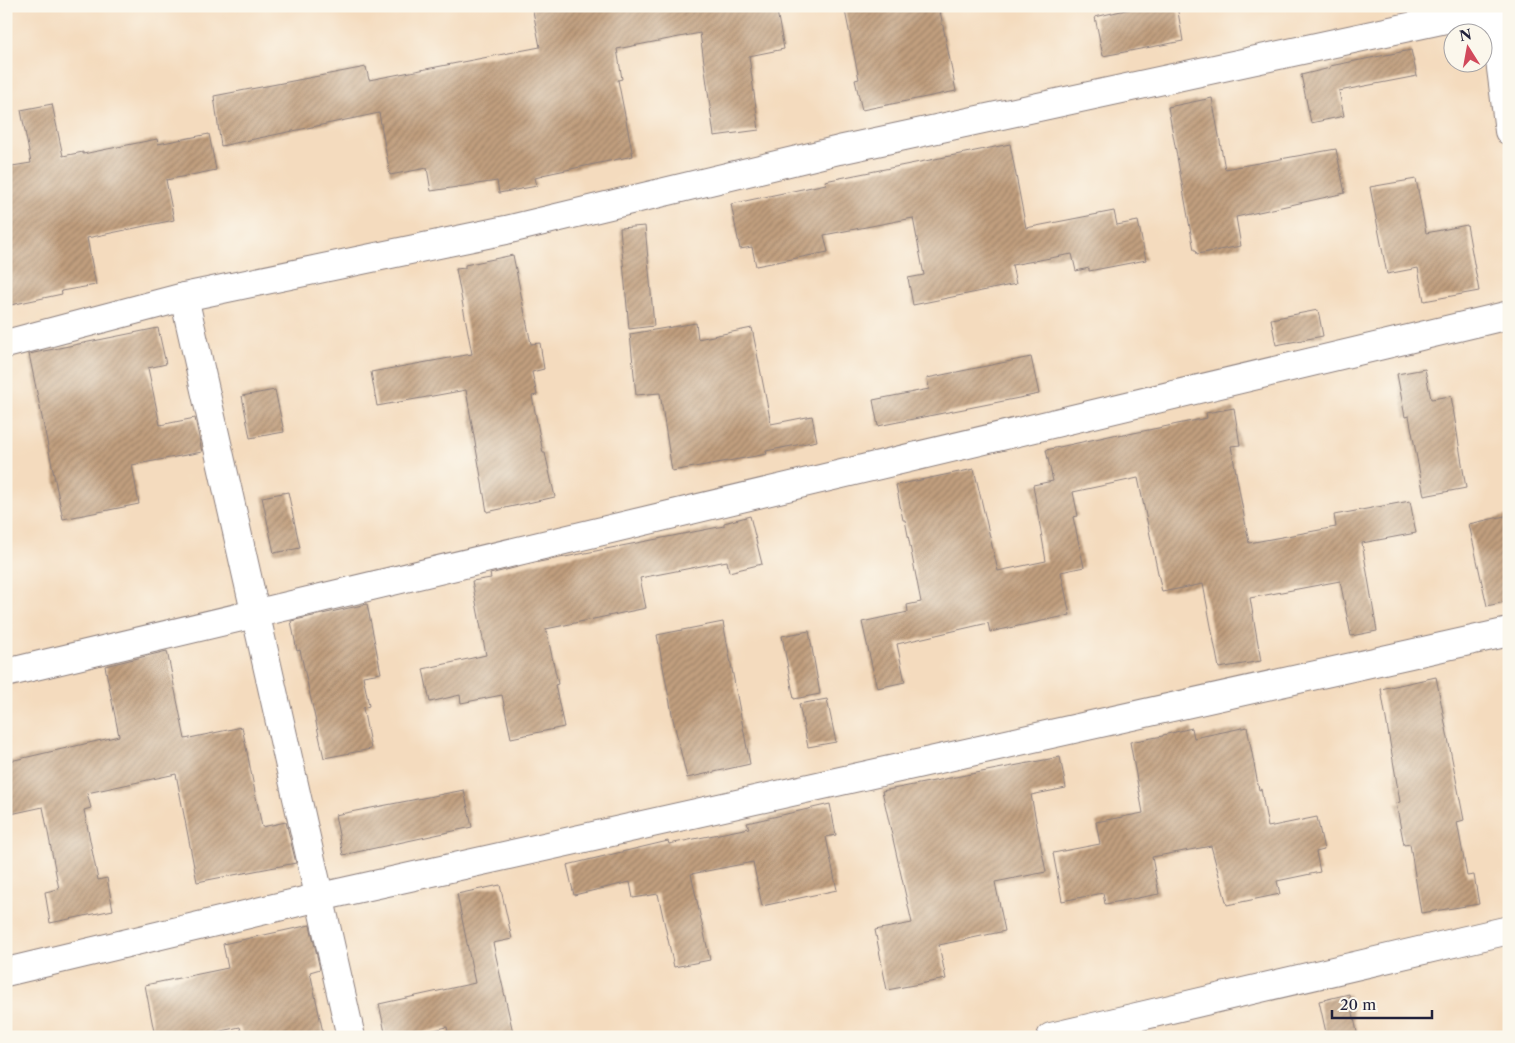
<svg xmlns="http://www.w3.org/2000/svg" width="1515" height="1043" viewBox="0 0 1515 1043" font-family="'Libre Caslon Text',serif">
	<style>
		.building { fill: url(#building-hatch) }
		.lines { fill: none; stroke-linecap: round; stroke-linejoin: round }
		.street-casing { stroke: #8b7e7c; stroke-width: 30 }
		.street { stroke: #fff; stroke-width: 28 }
	</style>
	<defs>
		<pattern id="building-hatch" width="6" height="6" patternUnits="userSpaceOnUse" patternTransform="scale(1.25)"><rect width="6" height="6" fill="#c19f7e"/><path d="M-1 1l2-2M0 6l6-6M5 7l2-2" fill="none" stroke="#9c8168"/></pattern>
	</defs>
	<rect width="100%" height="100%" fill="#fbf7ec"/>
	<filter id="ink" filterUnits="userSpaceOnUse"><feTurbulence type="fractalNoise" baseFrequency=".02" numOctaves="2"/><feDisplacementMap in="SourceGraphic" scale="10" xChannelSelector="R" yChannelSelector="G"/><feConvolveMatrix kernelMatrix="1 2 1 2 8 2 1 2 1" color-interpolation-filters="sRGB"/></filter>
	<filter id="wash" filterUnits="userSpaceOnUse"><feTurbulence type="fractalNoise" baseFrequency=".0096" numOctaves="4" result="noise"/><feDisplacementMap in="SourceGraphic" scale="20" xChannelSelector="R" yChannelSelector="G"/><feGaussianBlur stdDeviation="1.12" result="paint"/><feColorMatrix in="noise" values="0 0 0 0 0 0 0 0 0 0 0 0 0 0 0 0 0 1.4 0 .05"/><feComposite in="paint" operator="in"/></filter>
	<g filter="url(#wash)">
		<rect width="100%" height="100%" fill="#f4dbbe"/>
		<g id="blocks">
			<!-- building -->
			<g class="building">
				<polygon points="532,6 776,6 784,49 749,56 759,130 714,136 700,33 617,49 622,79 618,80 633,156 542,175 543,176 535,178 537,186 499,193 497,181 431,191 427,168 390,175 379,113 221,146 214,96 366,67 369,80 540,47"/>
				<polygon points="844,6 902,6 903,11 939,6 956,91 862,110 855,80 859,79"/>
				<polygon points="1143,6 1177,6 1183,41 1103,56 1095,17"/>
				<polygon points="1411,50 1417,76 1339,91 1344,116 1311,123 1301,75 1330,68 1330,66"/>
				<polygon points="1212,98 1225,169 1336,149 1345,193 1236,217 1241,246 1197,254 1196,250 1194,250 1168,107"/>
				<polygon points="52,104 63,156 83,152 83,154 157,139 158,144 209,134 216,170 166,180 174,220 87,238 96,285 61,291 62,294 6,306 6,167 31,163 21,110"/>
				<polygon points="1010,144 1026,228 1114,211 1117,225 1138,221 1146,260 1089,271 1089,268 1076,271 1072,254 1012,265 1016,284 913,305 908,278 924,275 913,218 824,235 828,252 756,266 752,247 740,249 731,204 826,184 825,181"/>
				<polygon points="1416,179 1426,233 1467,225 1479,291 1424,301 1418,268 1387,274 1370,187"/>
				<polygon points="645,226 654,326 629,329 620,228"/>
				<polygon points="513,255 531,344 540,343 544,369 532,372 537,395 532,396 543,453 545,453 555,497 487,512 466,390 377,406 371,372 472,354 456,269 465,268 465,265"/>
				<polygon points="1318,310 1323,336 1276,345 1271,319"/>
				<polygon points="696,323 698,339 752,328 771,424 812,416 817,441 766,451 767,454 672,471 660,393 636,395 630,334"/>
				<polygon points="158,328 166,364 148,368 160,425 195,418 202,452 132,465 139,504 63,519 29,354"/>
				<polygon points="1031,357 1039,394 878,426 873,400 929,389 927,378"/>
				<polygon points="1425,369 1431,399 1451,396 1466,488 1424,496 1409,416 1405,417 1397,374"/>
				<polygon points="275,390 284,432 250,438 242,396"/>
				<polygon points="1234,408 1240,445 1231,446 1249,543 1336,527 1334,515 1410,501 1416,533 1362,543 1377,631 1351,636 1340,581 1250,598 1261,661 1219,668 1203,584 1162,592 1138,478 1073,492 1078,516 1073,517 1084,567 1061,572 1070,615 990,632 988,623 897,644 905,682 877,688 862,622 908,612 907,605 921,602 905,520 903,520 896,485 974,469 998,571 1046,561 1033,485 1053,481 1046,450 1118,434 1119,436 1207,418 1206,413"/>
				<polygon points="288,492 300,548 274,553 262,497"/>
				<polygon points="1509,515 1509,601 1487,606 1469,524"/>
				<polygon points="750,516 762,564 729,572 727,561 640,578 646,608 546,629 558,684 555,685 564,727 511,738 502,695 461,703 460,695 430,702 423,669 486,655 472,581 491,578 490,574 534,563 724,526 724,523"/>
				<polygon points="367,604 381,673 363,676 369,706 363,708 371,749 324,758 300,650 297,651 291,621"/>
				<polygon points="723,622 750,764 687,778 673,719 657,635"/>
				<polygon points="809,631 820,694 794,699 782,636"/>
				<polygon points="167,651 185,739 242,727 262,827 286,822 296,863 197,882 176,774 87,793 91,808 84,810 98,880 107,878 113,910 50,923 45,892 59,889 43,807 6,815 6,762 119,736 105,666"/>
				<polygon points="1436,677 1464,820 1457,822 1467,876 1474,875 1479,904 1421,913 1410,844 1404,845 1396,803 1400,802 1381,689"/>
				<polygon points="827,699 836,742 808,747 799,704"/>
				<polygon points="1247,727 1259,790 1261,789 1268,827 1317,817 1324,850 1316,852 1320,872 1277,881 1280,894 1227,905 1211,846 1152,857 1159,894 1105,904 1103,893 1062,901 1053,853 1100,844 1096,822 1143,813 1130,742 1163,736 1163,735 1192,728 1194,738"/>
				<polygon points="1060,757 1066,788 1031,795 1046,872 995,882 1005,931 939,945 946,979 887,990 875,930 912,923 882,791"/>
				<polygon points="464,790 472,827 343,855 335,815"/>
				<polygon points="830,804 836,835 826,837 837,890 762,906 753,862 691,874 710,960 674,967 658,894 633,898 630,882 574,895 567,865 668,841 669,844 749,828 747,823"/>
				<polygon points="500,885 512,939 493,943 514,1037 449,1037 447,1027 402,1037 386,1037 379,1004 475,983 457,894"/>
				<polygon points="310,925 320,969 310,972 324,1037 243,1037 240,1027 192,1037 155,1037 145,985 228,968 223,944"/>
				<polygon points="1349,994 1358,1037 1327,1037 1319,1001"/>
			</g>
		</g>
	</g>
	<g filter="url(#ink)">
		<use href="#blocks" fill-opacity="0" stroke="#8b7e7c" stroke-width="1"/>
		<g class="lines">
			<!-- street casing -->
			<g class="street-casing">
				<g id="street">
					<polyline points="1493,6 1509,131"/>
					<polyline points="184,297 351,1037"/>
					<polyline points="6,344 184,297 506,230 839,150 1506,6"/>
					<polyline points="6,673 1509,315"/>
					<polyline points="6,972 320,897 1509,632"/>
					<polyline points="1051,1037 1509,930"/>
				</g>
			</g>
			<!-- street -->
			<use href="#street" class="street"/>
		</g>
	</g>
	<!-- margin -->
	<rect width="1515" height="1043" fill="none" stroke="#fbf7ec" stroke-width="25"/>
	<!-- north arrow -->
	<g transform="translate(1468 48) rotate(349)"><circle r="24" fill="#fbf7ec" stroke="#a4a2a5"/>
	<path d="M0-4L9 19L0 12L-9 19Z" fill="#d1495b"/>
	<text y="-8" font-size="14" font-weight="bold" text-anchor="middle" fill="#22223b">N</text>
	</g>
	<!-- scale -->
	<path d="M1332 1010v8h100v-8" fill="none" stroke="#22223b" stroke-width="2.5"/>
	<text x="1340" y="1010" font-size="15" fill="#22223b" stroke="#fbf7ec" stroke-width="4" paint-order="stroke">20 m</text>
</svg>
